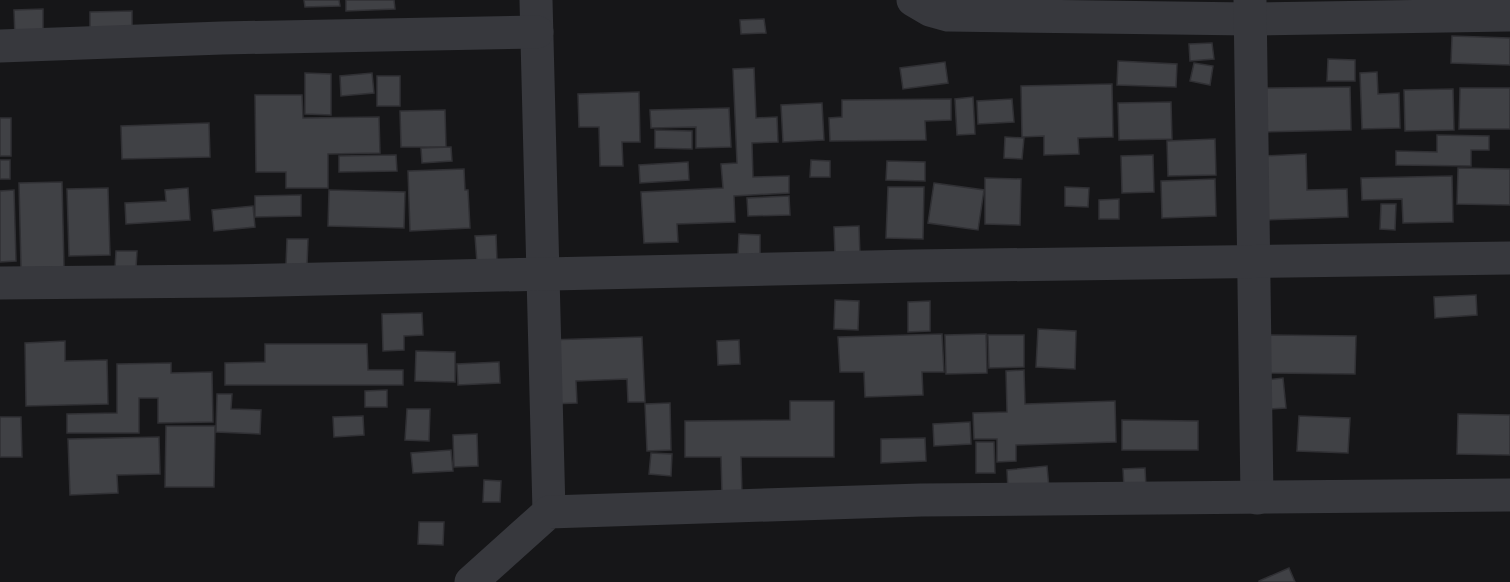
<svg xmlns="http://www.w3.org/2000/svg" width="1510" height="582" viewBox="0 0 1510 582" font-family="'Source Sans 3',sans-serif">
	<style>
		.building { fill: #404145; stroke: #303034; stroke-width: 1.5 }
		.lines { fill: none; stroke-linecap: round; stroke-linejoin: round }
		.street { stroke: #37383d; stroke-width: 33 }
	</style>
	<rect width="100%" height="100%" fill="#161618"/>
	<!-- building -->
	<g class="building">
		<polygon points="304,0 339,0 340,6 305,7"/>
		<polygon points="346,0 394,0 395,9 346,11"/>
		<polygon points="43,9 43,38 15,39 14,10"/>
		<polygon points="132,11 132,32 90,32 90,12"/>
		<polygon points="764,19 766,33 741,34 740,20"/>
		<polygon points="1452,36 1510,38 1510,65 1451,63"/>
		<polygon points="1212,43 1214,59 1190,61 1189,44"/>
		<polygon points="1328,59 1355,60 1355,81 1327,81"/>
		<polygon points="1118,61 1177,64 1176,87 1117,85"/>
		<polygon points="945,62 948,83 903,89 900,68"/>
		<polygon points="1194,63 1213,66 1210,85 1190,81"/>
		<polygon points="754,68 756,118 777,117 778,142 752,143 753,177 789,176 789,193 734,196 735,222 677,224 678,242 644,243 641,192 723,188 721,164 737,163 733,69"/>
		<polygon points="1377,72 1378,94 1399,93 1400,128 1362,129 1360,73"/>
		<polygon points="305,73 331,74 331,115 305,114"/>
		<polygon points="372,73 374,93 341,96 340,76"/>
		<rect x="377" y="76" width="23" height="30"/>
		<polygon points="1112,84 1113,137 1078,138 1079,154 1044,155 1044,136 1022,137 1021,86"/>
		<polygon points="1350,87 1351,130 1262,132 1261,88"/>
		<polygon points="1460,88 1510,88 1510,129 1459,129"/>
		<polygon points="1453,89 1454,130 1405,131 1404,90"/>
		<polygon points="639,92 640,142 622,142 623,166 600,166 599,127 579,127 578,94"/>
		<polygon points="255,95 302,95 303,118 379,117 380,153 328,154 328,188 286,188 286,172 256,172"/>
		<polygon points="973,97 975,134 957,135 955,99"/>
		<polygon points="951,99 951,120 925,121 926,140 830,141 829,118 842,117 842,100"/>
		<polygon points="1012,99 1014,122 978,124 977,101"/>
		<polygon points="1171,102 1172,139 1119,140 1118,103"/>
		<polygon points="822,103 824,140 783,142 781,105"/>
		<polygon points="729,108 731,147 696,148 696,127 651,128 650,110"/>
		<polygon points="445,110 446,147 401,147 400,111"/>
		<rect x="0" y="118" width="11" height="38"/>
		<polygon points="209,123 210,157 122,159 121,126"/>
		<polygon points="655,130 692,131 692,149 655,148"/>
		<polygon points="1437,135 1489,136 1489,150 1471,150 1471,166 1396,165 1396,151 1437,152"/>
		<polygon points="1005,137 1024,138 1022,159 1004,158"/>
		<polygon points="1215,139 1216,175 1168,176 1167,141"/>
		<polygon points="451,147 452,161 422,163 421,148"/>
		<polygon points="1306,154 1307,190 1347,189 1348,217 1264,220 1262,156"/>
		<polygon points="396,155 397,171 339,172 339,156"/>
		<polygon points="1153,155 1154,192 1122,193 1121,156"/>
		<rect x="0" y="160" width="10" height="19"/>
		<polygon points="811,160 830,161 830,177 810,177"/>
		<polygon points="887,161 925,162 925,181 886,180"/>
		<polygon points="688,162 689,180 640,183 639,165"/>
		<polygon points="1458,168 1510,169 1510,205 1457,204"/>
		<polygon points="464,169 465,190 468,190 470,228 410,231 408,171"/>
		<polygon points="1452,176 1453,222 1403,223 1402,199 1362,200 1361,178"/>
		<polygon points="985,178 1021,179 1020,225 985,224"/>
		<polygon points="1215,179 1216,216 1162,218 1161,181"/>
		<polygon points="62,182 64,267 21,268 19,183"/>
		<polygon points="934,183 984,190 978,230 928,223"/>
		<polygon points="888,187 924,187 923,239 886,238"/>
		<polygon points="1065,187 1089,188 1088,207 1065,206"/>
		<polygon points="108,188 110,255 69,256 67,189"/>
		<polygon points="188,188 190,220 126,224 125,203 166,201 165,190"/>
		<polygon points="14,190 16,261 0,262 0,191"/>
		<polygon points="329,190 405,192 404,228 328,226"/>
		<polygon points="301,195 301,216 255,217 255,196"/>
		<polygon points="789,196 790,215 748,216 747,198"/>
		<polygon points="1119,199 1119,219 1099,219 1099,200"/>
		<polygon points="1381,204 1396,204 1395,230 1380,229"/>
		<polygon points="253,206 255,227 214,231 212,210"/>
		<polygon points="859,226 860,256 835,256 834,227"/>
		<polygon points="739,234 760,235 760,255 738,255"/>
		<polygon points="496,235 497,261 477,263 475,236"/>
		<polygon points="287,239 308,239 307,266 286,265"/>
		<polygon points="116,251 137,251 136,269 115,268"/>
		<polygon points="1476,295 1477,315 1435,318 1434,297"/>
		<polygon points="835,300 859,301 858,330 834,329"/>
		<polygon points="930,301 930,331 908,332 908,302"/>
		<polygon points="422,313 423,335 404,336 404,350 383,351 382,314"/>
		<polygon points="1038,329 1076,331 1075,369 1036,367"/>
		<polygon points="942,334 944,372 922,372 923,395 865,397 864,372 840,372 838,337"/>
		<polygon points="986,334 987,373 946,374 945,335"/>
		<polygon points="988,335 1024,335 1024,367 989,368"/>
		<polygon points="1270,335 1356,336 1355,374 1270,373"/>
		<polygon points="642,337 645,402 628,402 627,379 576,381 577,403 549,404 547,340"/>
		<polygon points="739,340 740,364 718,365 717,341"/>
		<polygon points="65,341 65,361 107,360 108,404 26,406 25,343"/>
		<polygon points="265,344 367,344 368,370 403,370 403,385 225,385 225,363 265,362"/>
		<polygon points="416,351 455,352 455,382 415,381"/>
		<polygon points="499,362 500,383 458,385 457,364"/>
		<polygon points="171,363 171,373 212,372 213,422 158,423 158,398 139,398 139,433 67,433 67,414 117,413 117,364"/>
		<polygon points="1024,370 1025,404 1115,401 1116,442 1016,445 1016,461 997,462 997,439 974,439 973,413 1007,412 1006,371"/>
		<polygon points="1283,378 1286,408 1268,409 1265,380"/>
		<polygon points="387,390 387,407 365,407 365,391"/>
		<polygon points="217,394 232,394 231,409 261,410 260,434 216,432"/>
		<polygon points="790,401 834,401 834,457 741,457 742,495 722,495 721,457 685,457 685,421 790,420"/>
		<polygon points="670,403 671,450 647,451 645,404"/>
		<polygon points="407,409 430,409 429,441 405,440"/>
		<polygon points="1458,414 1510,415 1510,455 1457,454"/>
		<polygon points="363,416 364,435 334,437 333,417"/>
		<polygon points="1299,416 1350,418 1348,453 1297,451"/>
		<polygon points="0,417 21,417 22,457 0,457"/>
		<polygon points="1122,420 1198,421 1198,450 1122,450"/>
		<polygon points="970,422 971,444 934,446 933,424"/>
		<polygon points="166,426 215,426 214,487 165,487"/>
		<polygon points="477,434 478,466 454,467 453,435"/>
		<polygon points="159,437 160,474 117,475 118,493 70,495 68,439"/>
		<polygon points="925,438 926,461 881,463 881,439"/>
		<polygon points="976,442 994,442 995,473 976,473"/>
		<polygon points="451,450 453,471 413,473 411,453"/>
		<polygon points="651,453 672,454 671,476 649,474"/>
		<polygon points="1047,466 1049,488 1008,491 1007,470"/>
		<polygon points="1145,468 1146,487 1124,488 1123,469"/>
		<polygon points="484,480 501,481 500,502 483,502"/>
		<polygon points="419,522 444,522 443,545 418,544"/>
		<polygon points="1289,568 1295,582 1259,582 1259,581"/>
	</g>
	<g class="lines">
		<!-- street -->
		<g class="street">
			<polyline points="536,0 549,512"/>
			<polyline points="913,0 930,10 948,15 1250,19 1510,15"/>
			<polyline points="1250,0 1257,498"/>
			<polyline points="0,46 222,38 537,32"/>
			<polyline points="0,283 228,281 914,266 1510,258"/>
			<polyline points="471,582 549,512 921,500 1510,495"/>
		</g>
	</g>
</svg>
